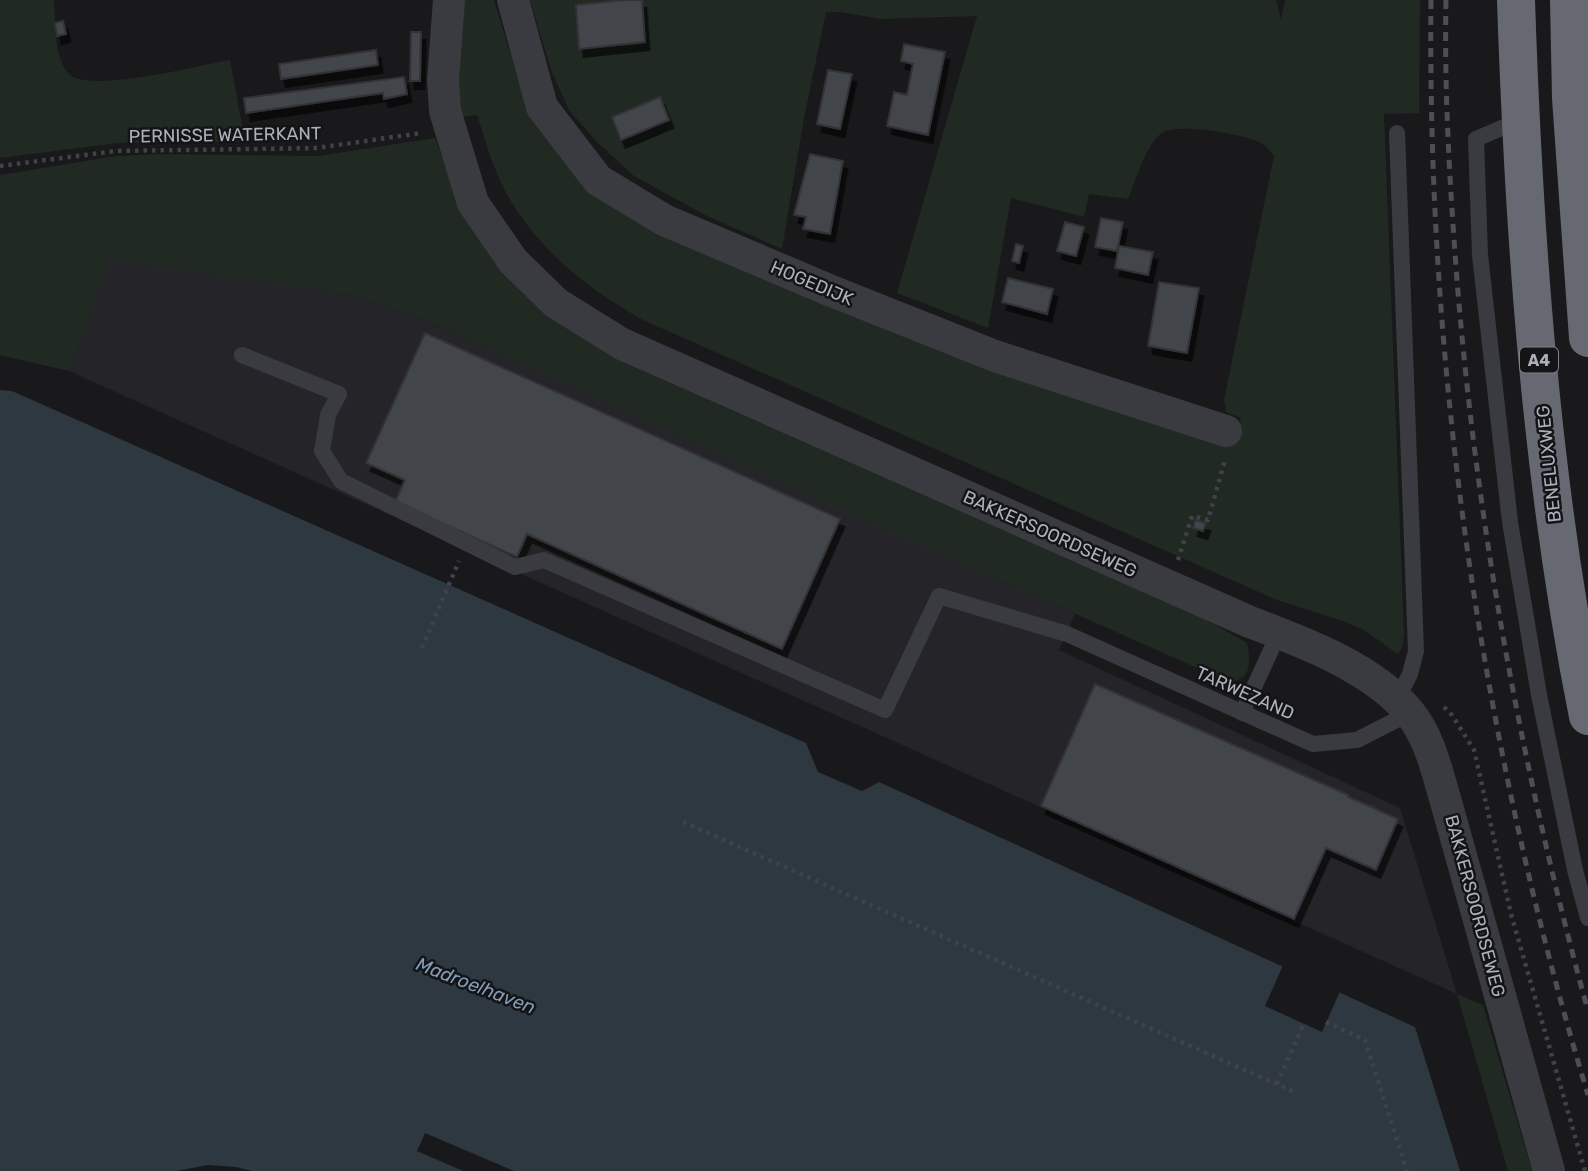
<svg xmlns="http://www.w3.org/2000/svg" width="1588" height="1171" viewBox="0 0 1588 1171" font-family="Rubik,sans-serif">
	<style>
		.built { fill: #252529 }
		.green { fill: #212a22 }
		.water { fill: #2e3840 }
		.pier { fill: #19191b }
		.building { fill: #434448; stroke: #333338; stroke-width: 2; filter: url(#shadow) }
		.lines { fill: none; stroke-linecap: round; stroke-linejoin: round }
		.path { stroke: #404248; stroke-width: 4.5; stroke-dasharray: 3.5 5; stroke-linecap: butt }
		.service { stroke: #3a3b41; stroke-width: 16 }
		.minor { stroke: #3a3b41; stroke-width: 32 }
		.motorway { stroke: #666972; stroke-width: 38 }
		.rail { stroke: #4d4f56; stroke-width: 5; stroke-dasharray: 9 7; stroke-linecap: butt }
		.labels { text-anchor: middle; stroke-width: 5; stroke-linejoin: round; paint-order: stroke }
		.shield { fill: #141417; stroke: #7e818a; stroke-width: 2 }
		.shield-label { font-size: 16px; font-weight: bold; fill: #abb0bb }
		.street-label { font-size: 18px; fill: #abb0bb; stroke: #141417 }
		.water-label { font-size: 19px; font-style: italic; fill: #829db7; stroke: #141417 }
	</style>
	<defs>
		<filter id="shadow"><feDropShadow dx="4.5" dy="8" stdDeviation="0" flood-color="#0009"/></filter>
	</defs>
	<rect width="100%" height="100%" fill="#19191b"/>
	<!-- built -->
	<polygon class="built" points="109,258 361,297 430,322 1075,614 1059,650 1400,808 1457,994 69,371"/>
	<!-- green -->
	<g class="green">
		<path d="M 0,0 L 54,0 C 56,22 53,57 69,74 C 87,94 202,65 230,60 L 245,142 L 117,143 L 0,158 Z"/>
		<path d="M 463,0 L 494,0 L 520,86 L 603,193 L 1233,444 L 1241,418 L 1226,412 L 1224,400 L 1274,156 C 1271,152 1267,147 1263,144 C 1248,134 1178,123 1163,132 C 1146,143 1136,181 1128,199 L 1089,194 L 1084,217 L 1011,198 L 988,328 L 897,293 L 977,16 L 881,19 L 840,12 L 826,12 L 804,118 L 782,249 L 705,215 L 634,176 L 597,142 L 569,110 L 551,70 L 530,0 L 1276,0 L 1281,20 L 1285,0 L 1420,0 L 1419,113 L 1384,114 L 1404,634 L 1402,648 L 1398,654 L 1364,630 L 1343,621 L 1277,600 L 643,320 C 580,285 520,235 494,166 C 487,149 483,132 477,115 L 460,117 L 458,66 Z"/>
		<path d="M 435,138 L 459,202 L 570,326 L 636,368 L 1203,618 L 1247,643 C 1252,665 1250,687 1222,679 L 853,515 L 430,322 L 361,297 L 110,259 L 69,371 L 0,355 L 0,175 L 116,156 L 160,154 L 318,156 Z"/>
		<polygon points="1457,994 1483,1005 1532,1171 1508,1171"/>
	</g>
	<!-- water -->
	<polygon class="water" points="0,390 12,391 806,743 818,772 862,791 879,782 1415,1027 1460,1171 252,1171 236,1167 208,1165 176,1171 0,1171"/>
	<!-- pier -->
	<g class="pier">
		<polygon points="1284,963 1341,989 1322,1032 1265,1006"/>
		<polygon points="425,1133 514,1171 463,1171 417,1151"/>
	</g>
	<!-- building -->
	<g class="building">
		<polygon points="625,0 642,0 645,42 579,49 576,5"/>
		<polygon points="63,21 66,34 57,36 55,23"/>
		<polygon points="411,32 421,32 420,81 410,81"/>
		<polygon points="904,44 945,52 928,135 887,126 894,92 907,95 913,64 901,61"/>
		<polygon points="376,50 378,65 281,79 279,64"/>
		<polygon points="828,70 852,74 840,129 817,124"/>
		<polygon points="404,77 407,94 384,99 383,93 246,113 244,98"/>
		<polygon points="660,97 669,120 621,140 612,117"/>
		<polygon points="810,154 843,161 830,234 803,229 806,217 794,215"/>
		<polygon points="1101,218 1123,222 1117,251 1095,247"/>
		<polygon points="1065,222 1084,227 1076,256 1057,251"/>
		<polygon points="1016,244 1023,246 1019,263 1012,261"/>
		<polygon points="1119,246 1153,252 1148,275 1115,268"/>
		<polygon points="1008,278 1053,289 1047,314 1002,302"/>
		<polygon points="1159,282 1199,288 1187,353 1148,346"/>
		<polygon points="425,333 840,519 782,649 527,534 517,557 395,502 405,480 366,463"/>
		<polygon points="1195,520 1206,523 1203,531 1193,528"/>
		<polygon points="1095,684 1348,795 1348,797 1369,806 1372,806 1371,807 1398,819 1376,870 1326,848 1294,919 1041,806"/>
	</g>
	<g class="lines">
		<!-- path -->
		<g class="path">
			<polyline points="0,166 116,151 317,148 421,133"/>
			<polyline points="1178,560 1192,516 1208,520 1225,460"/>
			<polyline points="422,648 459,561"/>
			<polyline points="1444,707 1452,715 1474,750 1511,914 1585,1171"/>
			<polyline points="683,822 1297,1093"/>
			<polyline points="1326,1022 1365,1040 1407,1171"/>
			<polyline points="1277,1084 1304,1023"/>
		</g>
		<!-- service -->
		<g class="service">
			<polyline points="1520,120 1476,139 1480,255 1510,522 1539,695 1575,870 1588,918"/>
			<polyline points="1397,133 1416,651 1410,674 1397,700"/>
			<polyline points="242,355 339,394 328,415 322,451 341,481 515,567 544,560 885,710 939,596 1067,634 1313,744 1357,740 1410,713"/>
			<polyline points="1242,713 1279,633"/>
		</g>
		<!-- minor -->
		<g class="minor">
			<path d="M 449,0 L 443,80 L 445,111 L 473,203 L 513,261 L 556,303 L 622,344 L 1250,622 C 1301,641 1373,668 1409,712 C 1430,737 1437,772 1446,802 L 1549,1171"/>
			<polyline points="513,0 542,107 598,180 664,220 829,290 995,356 1226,431"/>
		</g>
		<!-- motorway -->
		<g class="motorway">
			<path d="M 1516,0 C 1524,239 1541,481 1588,716"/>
			<polyline points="1569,0 1571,98 1588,338"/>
		</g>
		<!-- rail -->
		<g class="rail">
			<path d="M 1431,0 C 1427,368 1481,743 1588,1095"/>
			<path d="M 1446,0 C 1444,93 1450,187 1457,280 C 1477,528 1522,771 1588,1011"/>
		</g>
	</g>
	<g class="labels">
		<!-- shield labels -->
		<rect class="shield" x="1520" y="347.5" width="38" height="25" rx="5"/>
		<g class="shield-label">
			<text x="1539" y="366">A4</text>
		</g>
		<!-- street labels -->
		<g class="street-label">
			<text transform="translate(225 135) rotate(-1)" y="6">PERNISSE WATERKANT</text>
			<text transform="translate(812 283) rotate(23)" y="6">HOGEDIJK</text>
			<text transform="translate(1549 464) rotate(-96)" y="6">BENELUXWEG</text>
			<text transform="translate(1050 534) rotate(24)" y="6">BAKKERSOORDSEWEG</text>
			<text transform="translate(1245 693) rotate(24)" y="6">TARWEZAND</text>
			<text transform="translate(1475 906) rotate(75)" y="6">BAKKERSOORDSEWEG</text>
		</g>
		<!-- water labels -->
		<g class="water-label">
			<text transform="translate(476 985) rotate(21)" y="7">Madroelhaven</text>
		</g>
	</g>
</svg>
